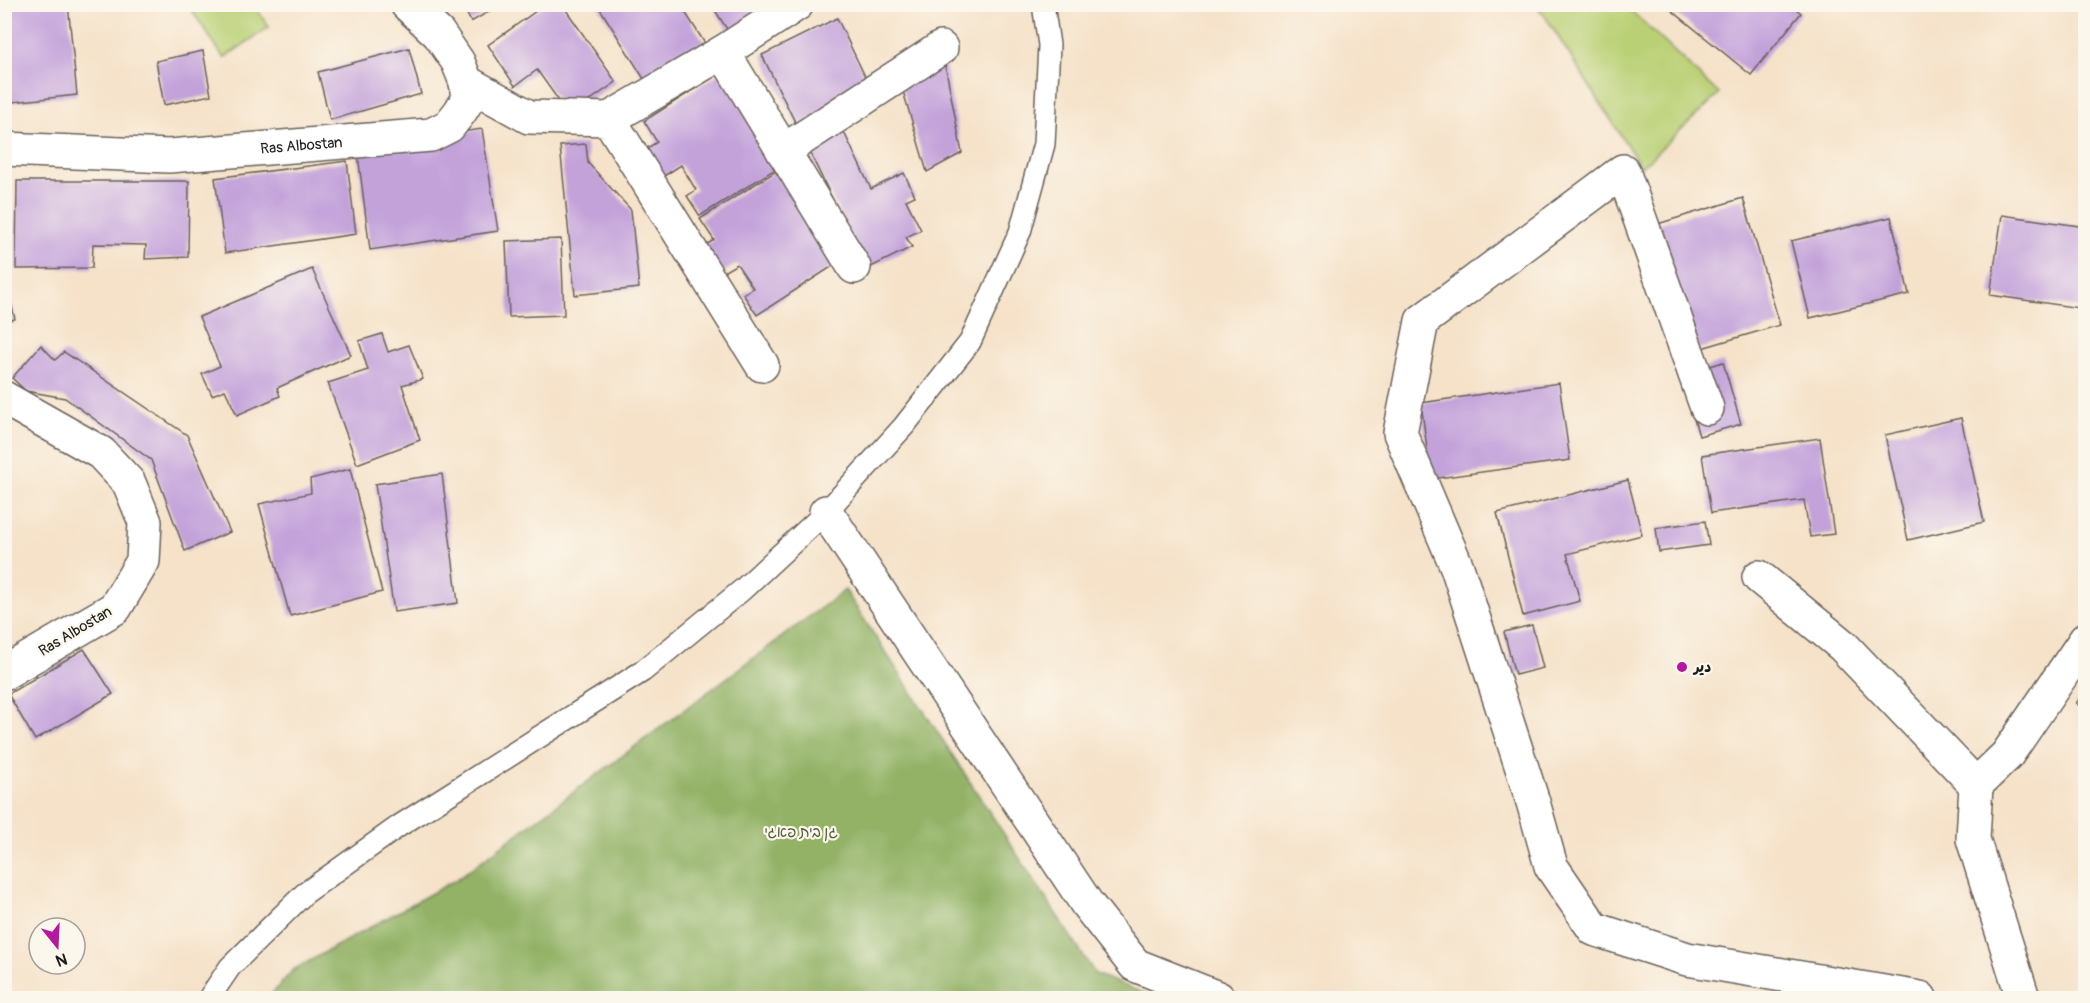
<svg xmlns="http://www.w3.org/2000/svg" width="2090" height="1003" viewBox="0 0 2090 1003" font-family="Pangolin,'Playpen Sans Arabic','Playpen Sans Hebrew',sans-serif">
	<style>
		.green { fill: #bad075; stroke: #6b7648; stroke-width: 1.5 }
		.forest { fill: #93b266; stroke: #586741; stroke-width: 1.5 }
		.building { fill: #c3a2da }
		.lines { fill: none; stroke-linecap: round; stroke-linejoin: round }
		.lane-casing { stroke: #686159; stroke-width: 24 }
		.street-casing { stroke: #686159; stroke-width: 36 }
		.secondary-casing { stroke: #686159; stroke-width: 36 }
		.lane { stroke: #fff; stroke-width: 21 }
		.street { stroke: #fff; stroke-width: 33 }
		.secondary { stroke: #fff; stroke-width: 33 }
		.poi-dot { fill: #b5179e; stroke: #fbf7ec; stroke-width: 2 }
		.labels { text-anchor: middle; stroke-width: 4.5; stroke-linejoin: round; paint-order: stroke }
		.street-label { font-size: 15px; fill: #1c1c1c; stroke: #fbf7ec }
		.poi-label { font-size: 15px; font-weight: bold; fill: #1c1c1c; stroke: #fbf7ec; text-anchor: start }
		.park-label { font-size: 15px; fill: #535b3b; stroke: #fbf7ec }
	</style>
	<rect width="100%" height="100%" fill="#fbf7ec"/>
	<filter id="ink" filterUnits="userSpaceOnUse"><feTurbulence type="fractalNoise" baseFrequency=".0167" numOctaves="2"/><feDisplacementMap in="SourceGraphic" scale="12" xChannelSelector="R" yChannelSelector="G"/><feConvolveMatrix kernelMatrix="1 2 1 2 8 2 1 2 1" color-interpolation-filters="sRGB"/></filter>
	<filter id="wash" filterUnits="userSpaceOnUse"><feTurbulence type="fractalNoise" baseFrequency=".008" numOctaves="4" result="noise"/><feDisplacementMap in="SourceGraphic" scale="24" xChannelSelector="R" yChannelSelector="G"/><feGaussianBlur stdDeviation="1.35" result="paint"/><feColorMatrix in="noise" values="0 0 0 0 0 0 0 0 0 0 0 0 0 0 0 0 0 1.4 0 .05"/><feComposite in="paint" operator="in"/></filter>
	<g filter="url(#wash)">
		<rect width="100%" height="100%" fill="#f5e2c9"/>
		<!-- green -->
		<g class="green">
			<polygon points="188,5 254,5 269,27 224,58"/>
			<polygon points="1535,5 1625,5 1719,94 1641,167 1543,13"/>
		</g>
		<!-- forest -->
		<polygon class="forest" points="845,590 1095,974 1156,998 268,998 293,970 457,879"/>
		<g id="blocks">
			<!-- building -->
			<g class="building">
				<polygon points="4,4 68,4 77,95 4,103"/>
				<polygon points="462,4 502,4 471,22"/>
				<polygon points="546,4 562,4 616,82 569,115 537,70 515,86 488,45"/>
				<polygon points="597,4 680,4 706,45 646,82"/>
				<polygon points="711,4 768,4 730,34"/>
				<polygon points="1672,4 1790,4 1801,13 1751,75 1669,8"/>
				<polygon points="837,18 871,89 797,126 762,55"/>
				<polygon points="409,48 421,94 330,120 318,72"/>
				<polygon points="203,51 211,95 164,105 156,61"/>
				<polygon points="945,64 962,153 927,172 900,81"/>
				<polygon points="720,73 780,166 700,216 687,196 696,190 681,165 664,176 646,149 657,142 644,121"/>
				<polygon points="842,128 871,189 904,173 915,196 906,200 921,230 906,237 912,247 867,269 806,145"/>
				<polygon points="482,129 498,231 370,250 357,147"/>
				<polygon points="586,144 588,163 631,210 639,288 575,295 560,146"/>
				<polygon points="347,161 356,234 225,253 215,178"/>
				<polygon points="776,171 836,264 757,315 743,294 753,288 737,264 720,274 703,247 714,240 700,219"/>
				<polygon points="17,181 189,181 188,257 145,259 146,245 93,244 92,268 16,269"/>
				<polygon points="1743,198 1780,325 1678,355 1641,229"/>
				<polygon points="2002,215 2086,227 2086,309 1990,295"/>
				<polygon points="1891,217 1909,294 1810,318 1791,241"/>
				<polygon points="561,239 564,315 509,317 506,241"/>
				<polygon points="312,269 351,355 277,388 280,396 237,415 225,390 212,395 202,374 220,366 199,317"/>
				<polygon points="4,276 15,319 4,321"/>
				<polygon points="382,334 388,352 409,345 423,379 402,385 420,440 357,464 328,383 368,370 359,341"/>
				<polygon points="41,345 55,360 64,352 187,435 230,532 185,551 151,460 65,398 26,391 12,378"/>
				<polygon points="1723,362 1741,424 1699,436 1681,375"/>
				<polygon points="1559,383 1570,460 1431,479 1421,403"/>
				<polygon points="1961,418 1984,522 1908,540 1885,435"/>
				<polygon points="1820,438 1834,534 1810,537 1804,500 1711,513 1702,455"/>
				<polygon points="350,469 382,592 290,616 259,504 311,493 310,479"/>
				<polygon points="442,474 458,603 394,612 375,484"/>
				<polygon points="1628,480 1642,535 1567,554 1580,601 1523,616 1497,513"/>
				<polygon points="1705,521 1709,545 1659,552 1656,528"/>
				<polygon points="1532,625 1543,668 1515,675 1504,632"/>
				<polygon points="84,649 113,694 35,740 8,694"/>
				<polygon points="2086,691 2086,710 2076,703"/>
			</g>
		</g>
	</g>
	<g filter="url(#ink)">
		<use href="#blocks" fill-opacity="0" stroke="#686159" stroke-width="1.5"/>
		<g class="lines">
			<!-- lane casing -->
			<g class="lane-casing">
				<polyline id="lane" points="209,998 230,967 304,894 399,826 643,671 742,590 826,512 904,426 970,342 1020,232 1044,144 1049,45 1043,4"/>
			</g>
			<!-- street casing -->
			<g class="street-casing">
				<g id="street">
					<polyline points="723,52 854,267"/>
					<polyline points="466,82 529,117 609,119 762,365"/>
					<polyline points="609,119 723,52 797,4"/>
					<polyline points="783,151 941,48"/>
					<polyline points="4,398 101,453 129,483 145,522 143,561 115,608 4,673"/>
					<polyline points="1707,408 1623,171 1422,321 1400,433 1457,567 1533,802 1551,866 1594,929 1687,959 1920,998"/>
					<polyline points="826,512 1087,904 1135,965 1218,998"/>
					<polyline points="1759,577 1843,646 1976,785 1973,839 2023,998"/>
					<polyline points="1976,785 2007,755 2086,639"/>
				</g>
			</g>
			<!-- secondary casing -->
			<g class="secondary-casing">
				<g id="secondary">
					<path id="s1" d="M 4,149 L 169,156 L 431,135 L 449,126 L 460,112 L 468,99 L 466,82 L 458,62 L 439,34 L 407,4"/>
				</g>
			</g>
			<!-- lane -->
			<use href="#lane" class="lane"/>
			<!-- street -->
			<use href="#street" class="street"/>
			<!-- secondary -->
			<use href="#secondary" class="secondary"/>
		</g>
	</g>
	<!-- markers -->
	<circle class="poi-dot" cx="1682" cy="667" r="6"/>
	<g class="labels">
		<!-- street labels -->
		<g class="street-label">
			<text dy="5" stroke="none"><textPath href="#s1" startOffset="298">Ras Albostan</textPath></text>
			<text transform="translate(75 631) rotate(-31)" y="5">Ras Albostan</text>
		</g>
		<!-- poi labels -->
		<g class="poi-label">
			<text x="1694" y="672">دير</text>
		</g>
		<!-- park labels -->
		<g class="park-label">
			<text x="801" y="837">גן בית פאגי</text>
		</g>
	</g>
	<!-- margin -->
	<rect width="2090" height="1003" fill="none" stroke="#fbf7ec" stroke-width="24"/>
	<!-- north arrow -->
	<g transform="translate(57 946) rotate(162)"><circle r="28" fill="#fbf7ec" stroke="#a29f99" stroke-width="1.5"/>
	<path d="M0-4.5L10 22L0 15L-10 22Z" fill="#b5179e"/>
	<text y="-9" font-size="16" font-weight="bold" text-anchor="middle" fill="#1c1c1c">N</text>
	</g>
</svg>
